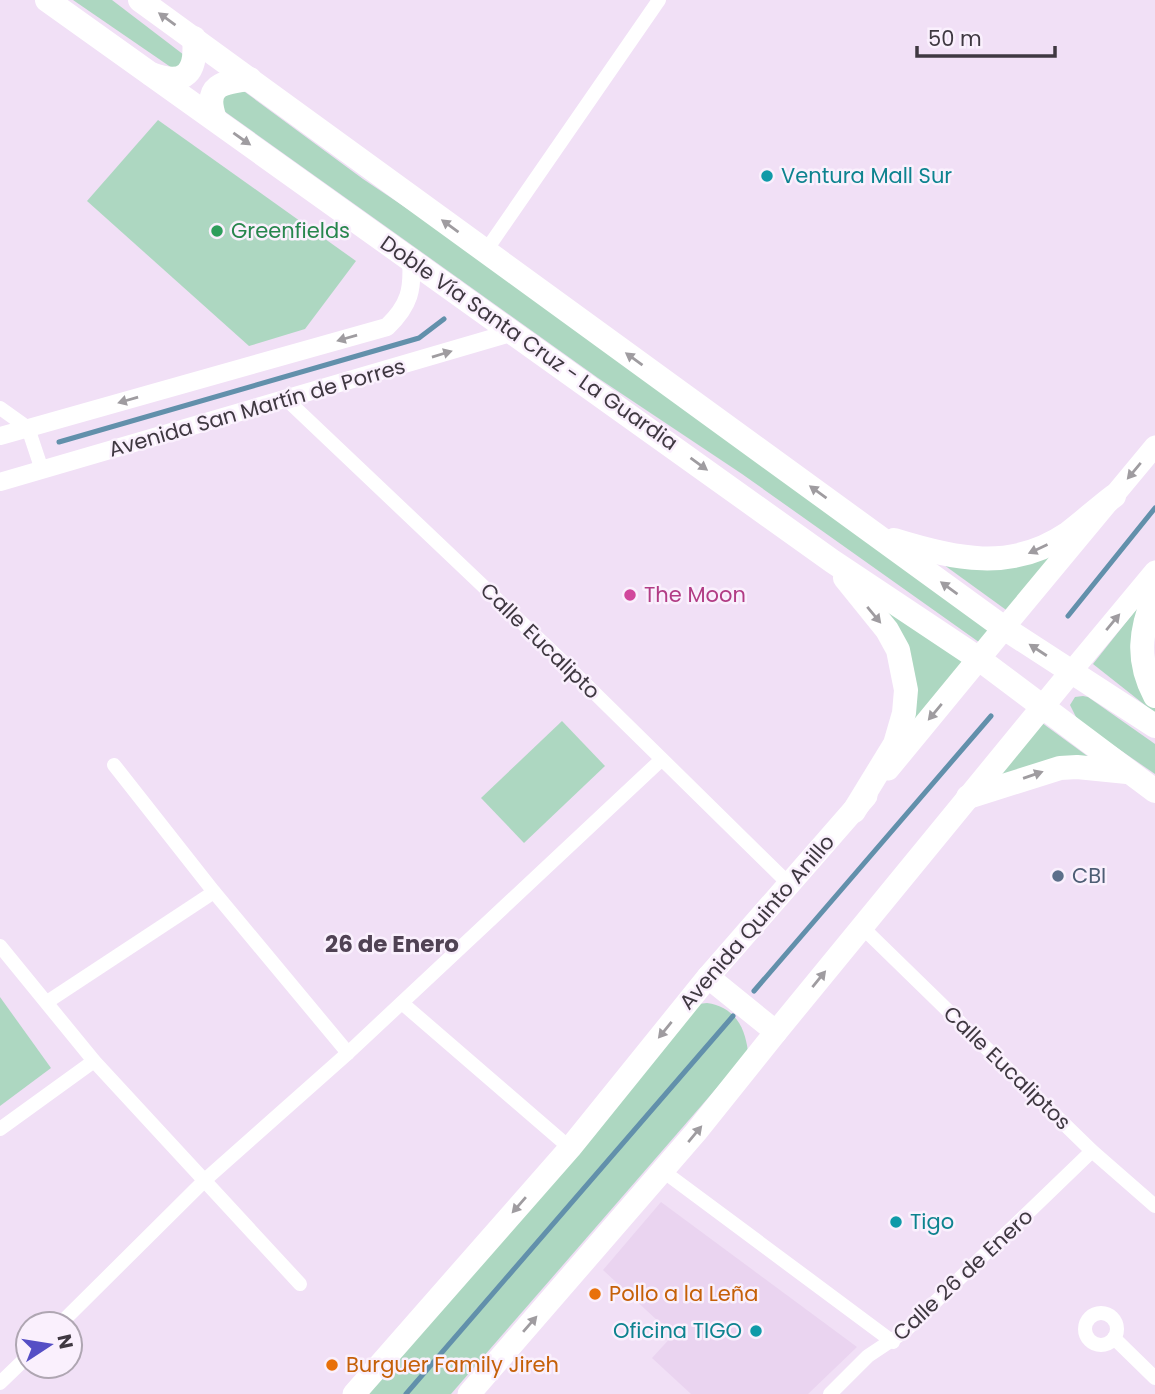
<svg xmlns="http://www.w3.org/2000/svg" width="1155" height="1394" viewBox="0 0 1155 1394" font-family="Poppins,sans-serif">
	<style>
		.built { fill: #ead4f0 }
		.green { fill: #add7c1 }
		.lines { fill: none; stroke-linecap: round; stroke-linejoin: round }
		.stream { stroke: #6290ab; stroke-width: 5 }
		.minor { stroke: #fff; stroke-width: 14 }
		.tertiary { stroke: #fff; stroke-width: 18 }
		.secondary { stroke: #fff; stroke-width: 21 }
		.primary { stroke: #fff; stroke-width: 23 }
		.trunk { stroke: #fff; stroke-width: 24 }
		.oneway { fill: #9f9ca0 }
		.culture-dot { fill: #0f9aa8; stroke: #faf0fd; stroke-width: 2.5 }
		.leisure-dot { fill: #2e9e5b; stroke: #faf0fd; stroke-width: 2.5 }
		.hotel-dot { fill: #d1479c; stroke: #faf0fd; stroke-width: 2.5 }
		.service-dot { fill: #5c6f8a; stroke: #faf0fd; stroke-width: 2.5 }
		.food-dot { fill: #e8710a; stroke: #faf0fd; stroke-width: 2.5 }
		.labels { text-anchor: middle; stroke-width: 5; stroke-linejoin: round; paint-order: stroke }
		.culture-label { font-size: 21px; fill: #0d838f; stroke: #faf0fd; text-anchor: start }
		.leisure-label { font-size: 21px; fill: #27864d; stroke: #faf0fd; text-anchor: start }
		.street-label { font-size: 21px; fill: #3f3841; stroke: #faf0fd }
		.hotel-label { font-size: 21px; fill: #b23c85; stroke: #faf0fd; text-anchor: start }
		.service-label { font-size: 21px; fill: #4e5e75; stroke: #faf0fd; text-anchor: start }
		.food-label { font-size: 21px; fill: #c56008; stroke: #faf0fd; text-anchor: start }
		.neighbourhood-label { font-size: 23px; font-weight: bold; fill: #504254; stroke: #faf0fd }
	</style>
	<rect width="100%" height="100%" fill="#f1e0f6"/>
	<!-- built -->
	<polygon class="built" points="661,1202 857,1347 808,1394 691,1394 652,1358 673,1335 603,1270"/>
	<!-- green -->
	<g class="green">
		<polygon points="73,0 112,0 184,55 186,63 175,70"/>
		<polygon points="233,88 245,92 363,179 472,252 994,633 983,645 742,474 598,378 224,111 220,102"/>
		<polygon points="158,120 356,261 305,329 249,346 87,201"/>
		<polygon points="1064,542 1009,612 933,557"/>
		<polygon points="1146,597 1155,708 1155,713 1093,664"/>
		<polygon points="877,601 966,664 893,757 905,728"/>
		<polygon points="1083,696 1088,697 1155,744 1155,774 1078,721 1070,705 1075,697"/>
		<polygon points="1038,720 1101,766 988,782"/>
		<polygon points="562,721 605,766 524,843 481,798"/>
		<polygon points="0,997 51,1068 0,1106"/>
		<path d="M 707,1003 C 734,1007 745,1026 748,1052 L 451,1394 L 362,1394 L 698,1004 Z"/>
	</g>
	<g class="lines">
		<!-- stream -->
		<g class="stream">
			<polyline points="59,442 419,338 444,319"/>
			<polyline points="1068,616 1155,508"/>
			<polyline points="754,991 991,716"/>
			<polyline points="406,1394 733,1016"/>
		</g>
		<!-- minor -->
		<g class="minor">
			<polyline points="485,252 659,0"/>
			<polyline points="287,400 560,659 790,885"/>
			<polyline points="0,408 28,428 42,470"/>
			<polyline points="114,765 214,892 348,1053"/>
			<polyline points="862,927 1092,1151 1155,1206"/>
			<polyline points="0,946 94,1061 300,1284"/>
			<polyline points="47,1002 214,892"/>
			<polyline points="402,1003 570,1148"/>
			<polyline points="0,1129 94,1061"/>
			<polyline points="663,1171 893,1342"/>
			<circle cx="1101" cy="1329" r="16"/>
			<polyline points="60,1324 206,1179 348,1053 661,760"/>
			<polyline points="1114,1338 1155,1378"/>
			<polyline points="0,1383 28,1356"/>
			<polyline points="830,1394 868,1356 904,1332 1092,1151"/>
		</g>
		<!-- tertiary -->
		<g class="tertiary">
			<path d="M 0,436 L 387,327 C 410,305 413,289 411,259"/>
			<polyline points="0,482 514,332"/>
		</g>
		<!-- secondary -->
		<g class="secondary">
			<polyline points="1004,628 1155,446"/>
			<polyline points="1071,672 1155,571"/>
		</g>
		<!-- primary -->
		<g class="primary">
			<polyline points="888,769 1004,628"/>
			<polyline points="708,977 776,1032"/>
			<polyline points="354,1394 570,1148 708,977 866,796"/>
			<polyline points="469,1394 696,1132 776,1032 1071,672"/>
		</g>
		<!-- trunk -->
		<g class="trunk">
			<polyline points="47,0 832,561 979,659 1155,791"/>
			<polyline points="140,0 1004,628 1155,726"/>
			<path d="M 151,74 C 186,87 197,72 194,38"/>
			<path d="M 215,119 C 203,85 222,82 250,79"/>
			<path d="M 894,540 C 955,559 1011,572 1067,534 C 1083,522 1098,508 1114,496"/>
			<polyline points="845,578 887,630 898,650 906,690 904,713 895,744 854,811"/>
			<path d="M 1155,594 C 1140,630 1136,660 1155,696"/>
			<polyline points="968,797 1060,768 1077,767 1127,772"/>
		</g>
	</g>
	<!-- one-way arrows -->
	<defs><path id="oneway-solid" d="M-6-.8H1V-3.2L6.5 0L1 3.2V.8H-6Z" transform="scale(1.75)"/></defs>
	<g class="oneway">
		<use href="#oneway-solid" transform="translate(167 19) rotate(-144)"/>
		<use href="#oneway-solid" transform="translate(242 139) rotate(35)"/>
		<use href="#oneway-solid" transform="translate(450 226) rotate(-144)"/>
		<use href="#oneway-solid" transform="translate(347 338) rotate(164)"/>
		<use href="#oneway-solid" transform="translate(442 354) rotate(-17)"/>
		<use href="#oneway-solid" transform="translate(634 359) rotate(-144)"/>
		<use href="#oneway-solid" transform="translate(128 400) rotate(164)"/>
		<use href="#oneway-solid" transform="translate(699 464) rotate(36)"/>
		<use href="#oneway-solid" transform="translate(1134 471) rotate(130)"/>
		<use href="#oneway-solid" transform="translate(818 492) rotate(-144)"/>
		<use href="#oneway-solid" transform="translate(1038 549) rotate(155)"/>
		<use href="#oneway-solid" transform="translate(949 588) rotate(-144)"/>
		<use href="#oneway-solid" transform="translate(874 615) rotate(50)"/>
		<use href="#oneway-solid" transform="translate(1113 622) rotate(-50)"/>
		<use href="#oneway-solid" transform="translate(1038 650) rotate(-147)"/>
		<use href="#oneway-solid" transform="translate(935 712) rotate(130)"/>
		<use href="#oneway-solid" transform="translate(1033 775) rotate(-19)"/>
		<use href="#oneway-solid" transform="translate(819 979) rotate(-51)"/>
		<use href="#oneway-solid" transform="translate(665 1030) rotate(129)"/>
		<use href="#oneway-solid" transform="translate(695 1134) rotate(-50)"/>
		<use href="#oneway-solid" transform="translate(519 1205) rotate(131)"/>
		<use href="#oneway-solid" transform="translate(530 1324) rotate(-49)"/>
	</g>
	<!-- markers -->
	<g class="culture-dot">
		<circle cx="767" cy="176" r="7"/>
		<circle cx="896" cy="1222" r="7"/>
		<circle cx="756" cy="1331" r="7"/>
	</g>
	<circle class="leisure-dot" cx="217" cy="231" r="7"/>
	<circle class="hotel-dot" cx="630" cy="595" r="7"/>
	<circle class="service-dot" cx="1058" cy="876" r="7"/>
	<g class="food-dot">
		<circle cx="595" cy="1294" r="7"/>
		<circle cx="332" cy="1365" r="7"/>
	</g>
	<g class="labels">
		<!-- culture labels -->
		<g class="culture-label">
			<text x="781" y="183">Ventura Mall Sur</text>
			<text x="910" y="1229">Tigo</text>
			<text x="742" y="1338" text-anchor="end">Oficina TIGO</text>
		</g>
		<!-- leisure labels -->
		<g class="leisure-label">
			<text x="231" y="238">Greenfields</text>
		</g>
		<!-- street labels -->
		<g class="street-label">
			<text transform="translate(529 343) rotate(35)" y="7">Doble Vía Santa Cruz - La Guardia</text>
			<text transform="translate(257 408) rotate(-16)" y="7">Avenida San Martín de Porres</text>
			<text transform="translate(540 641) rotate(44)" y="7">Calle Eucalipto</text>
			<text transform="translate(757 922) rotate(-49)" y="7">Avenida Quinto Anillo</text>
			<text transform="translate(1007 1068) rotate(44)" y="7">Calle Eucaliptos</text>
			<text transform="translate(963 1275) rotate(-43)" y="7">Calle 26 de Enero</text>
		</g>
		<!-- hotel labels -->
		<g class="hotel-label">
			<text x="644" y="602">The Moon</text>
		</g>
		<!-- service labels -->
		<g class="service-label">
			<text x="1072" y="883">CBI</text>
		</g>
		<!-- food labels -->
		<g class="food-label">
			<text x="609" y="1301">Pollo a la Leña</text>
			<text x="346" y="1372">Burguer Family Jireh</text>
		</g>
		<!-- neighbourhood labels -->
		<g class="neighbourhood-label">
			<text x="392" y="952">26 de Enero</text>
		</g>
	</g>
	<!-- north arrow -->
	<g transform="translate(49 1345) rotate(78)"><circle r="33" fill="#faf0fd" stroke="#afa6b2" stroke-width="2"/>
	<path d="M0-5L12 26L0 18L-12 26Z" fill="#554ec5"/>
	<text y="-10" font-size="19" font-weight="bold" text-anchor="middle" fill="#3f3841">N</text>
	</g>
	<!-- scale -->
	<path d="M917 46v10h138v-10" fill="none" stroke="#3f3841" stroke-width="3.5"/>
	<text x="928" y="46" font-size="21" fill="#3f3841" stroke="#faf0fd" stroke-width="5" paint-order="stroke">50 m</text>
</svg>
